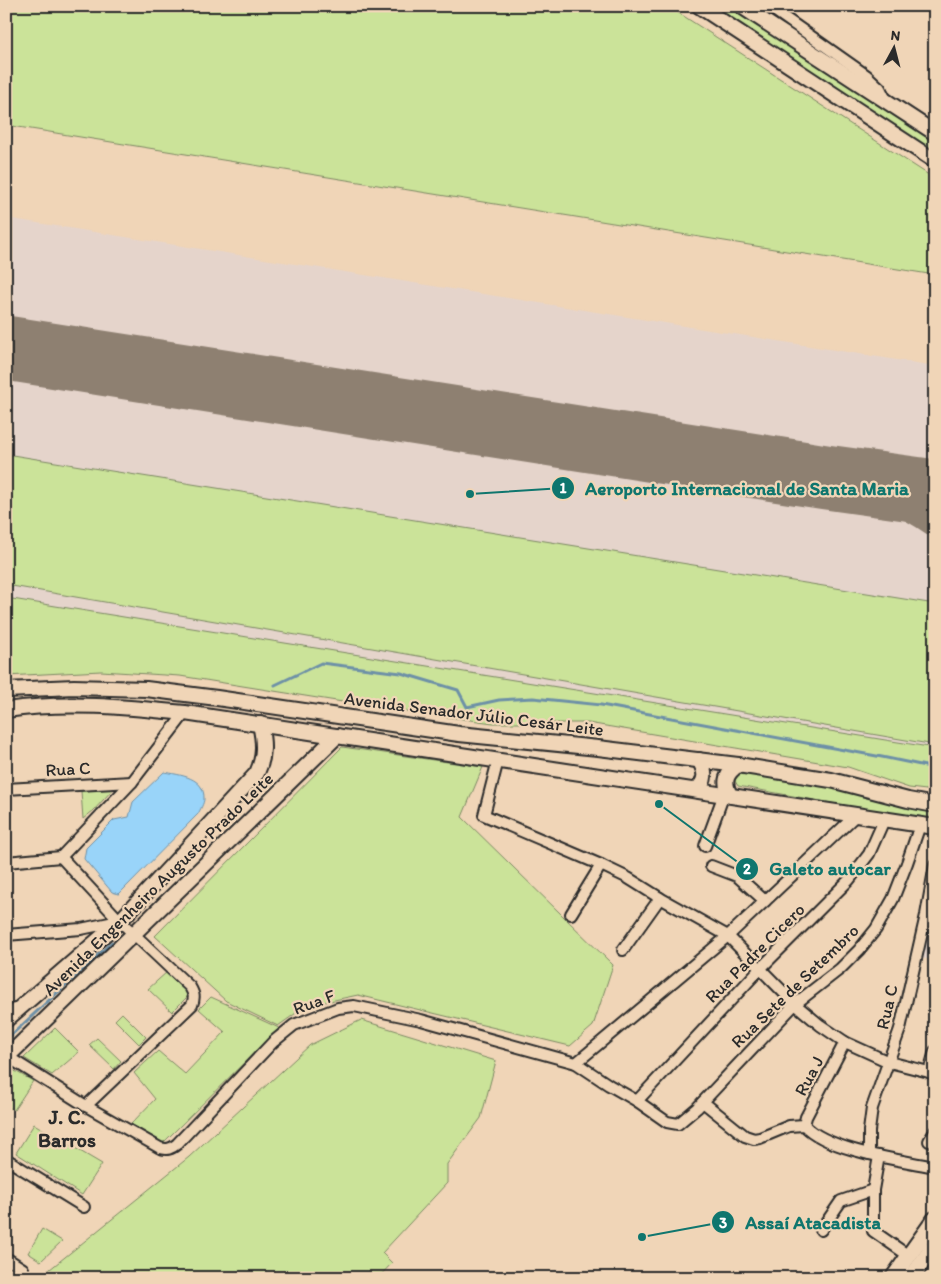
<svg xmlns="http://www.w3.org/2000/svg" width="941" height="1284" viewBox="0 0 941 1284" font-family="Itim,sans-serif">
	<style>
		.built { fill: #e5d4cb }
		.green { fill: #cbe399; stroke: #7b8762 }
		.water { fill: #99d4f9; stroke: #6d90a7 }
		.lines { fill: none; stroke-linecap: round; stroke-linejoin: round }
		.stream { stroke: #6d90a7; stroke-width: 3 }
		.taxiway { stroke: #8e8071; stroke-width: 26 }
		.runway { stroke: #8e8071; stroke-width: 65 }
		.street-casing { stroke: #2b2b2b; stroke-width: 14 }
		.secondary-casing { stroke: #2b2b2b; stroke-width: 18 }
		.primary-casing { stroke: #2b2b2b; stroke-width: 19 }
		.street { stroke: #f0d5b7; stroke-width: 10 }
		.secondary { stroke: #f0d5b7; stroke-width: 14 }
		.primary { stroke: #f0d5b7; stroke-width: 15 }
		.labels { text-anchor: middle; stroke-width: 4.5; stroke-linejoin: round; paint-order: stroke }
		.street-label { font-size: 18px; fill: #2b2b2b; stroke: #f0d5b7 }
		.quarter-label { font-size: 20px; font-weight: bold; fill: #2b2b2b; stroke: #f0d5b7 }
		.leader { fill: none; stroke: #0f766e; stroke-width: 2 }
		.callout-dot { fill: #0f766e; stroke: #f0d5b7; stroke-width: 2 }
		.mark-label { font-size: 15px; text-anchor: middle; font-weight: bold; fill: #fff }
		.callout-label { font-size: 19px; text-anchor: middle; font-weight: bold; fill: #0f766e; stroke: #f0d5b7; stroke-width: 4.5; stroke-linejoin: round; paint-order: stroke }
	</style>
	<rect width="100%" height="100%" fill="#f0d5b7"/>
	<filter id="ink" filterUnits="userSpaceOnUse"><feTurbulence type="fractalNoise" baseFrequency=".02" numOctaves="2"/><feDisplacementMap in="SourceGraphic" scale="10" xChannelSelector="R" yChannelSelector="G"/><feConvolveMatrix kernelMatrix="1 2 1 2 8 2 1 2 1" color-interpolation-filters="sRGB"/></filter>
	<g filter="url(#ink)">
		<!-- built -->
		<g class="built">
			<polygon points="6,218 935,366 935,773 6,623"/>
			<polygon points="935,853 935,960 920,958"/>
		</g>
		<!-- green -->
		<g class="green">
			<polygon points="6,6 668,6 935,179 935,275 6,125"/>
			<polygon points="709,6 726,6 935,139 935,155"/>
			<polygon points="6,454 935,604 935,745 6,585"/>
			<polygon points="6,598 935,748 935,791 909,788 848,767 588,723 493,723 374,707 180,676 101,671 6,676"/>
			<polygon points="342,747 483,767 462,817 613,965 593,1026 570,1046 358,995 306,1006 278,1026 226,1001 155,936"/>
			<polygon points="743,770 843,786 901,805 935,812 935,822 738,786 735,781 736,776"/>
			<polygon points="114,788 94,810 83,819 81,791"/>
			<polygon points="167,972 189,995 172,1012 148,989"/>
			<polygon points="211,997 279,1028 163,1143 131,1124 155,1099 134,1073 158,1051 185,1074 225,1032 199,1009"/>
			<polygon points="122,1013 146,1037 139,1044 115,1020"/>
			<polygon points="361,1020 496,1061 481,1118 447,1164 447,1183 382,1253 392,1263 378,1278 39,1278 189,1157 310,1045"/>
			<polygon points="55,1028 79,1052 52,1075 24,1058"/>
			<polygon points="97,1038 121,1061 114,1069 89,1045"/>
			<polygon points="13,1070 33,1081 14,1110 6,1106 6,1076"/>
			<polygon points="34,1124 102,1164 82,1195 16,1153"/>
			<polygon points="42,1229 62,1241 41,1261 28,1253"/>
		</g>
		<!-- water -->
		<path class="water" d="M 164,772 C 180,775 205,777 204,799 C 204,803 200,810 198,814 L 123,890 L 119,894 L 112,892 L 84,859 L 86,848 L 114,820 L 129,817 L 133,802 Z"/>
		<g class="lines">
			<!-- stream -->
			<g class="stream">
				<polyline points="275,685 321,663 401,673 458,690 467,707 499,700 533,698 601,705 882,757 935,768"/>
				<polyline points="6,1040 112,942"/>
			</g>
			<!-- taxiway -->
			<path class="taxiway" d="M 826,477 C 867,487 900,499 935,524"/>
			<!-- runway -->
			<polyline class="runway" points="6,348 826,477 935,492"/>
			<!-- street casing -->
			<g class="street-casing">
				<g id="street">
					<polyline points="768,6 866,75 880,88 886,100"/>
					<polyline points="498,760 484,815 601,865 628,878 660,898 728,936 795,1004 820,1025 845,1042 889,1062 929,1072"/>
					<polyline points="6,789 132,782"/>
					<polyline points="705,846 724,794"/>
					<path d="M 61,857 L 120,921 L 190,987 C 194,994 195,997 192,1005 L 86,1106"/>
					<polyline points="61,857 132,782 185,713"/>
					<polyline points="6,862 61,857"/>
					<polyline points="711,866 737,876 765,901"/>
					<polyline points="571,914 601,865"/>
					<polyline points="6,935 81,929 119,921"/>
					<polyline points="623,950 660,898"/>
					<polyline points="935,1051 929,1072 935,1075"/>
					<path d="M 8,1057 L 86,1106 L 160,1148 C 167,1150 171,1149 177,1144 L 273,1042 L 294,1025 L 338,1008 L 354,1006 L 421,1020 L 576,1063 L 609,1085 L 637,1101 L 667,1122 L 678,1124 L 697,1108 L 795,1004 L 840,969 L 859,950 L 876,929 L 893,899 L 907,863 L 920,825"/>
					<polyline points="576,1063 728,936 855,816"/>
					<polyline points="637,1101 759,970 849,880 869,854 884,820"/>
					<path d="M 703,1102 L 745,1136 L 754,1139 L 760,1138 L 789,1126 L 804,1125 C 828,1151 900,1160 935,1167"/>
					<polyline points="804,1125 806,1117 845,1042"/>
					<polyline points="929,1141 935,1131"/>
					<polyline points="869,1154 869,1131 872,1108 900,1029 926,915 935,865"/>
					<polyline points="879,1156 873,1190 873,1231 909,1256"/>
					<polyline points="6,1159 84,1207"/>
					<polyline points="821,1230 841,1201 873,1190"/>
					<polyline points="6,1258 23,1269"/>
				</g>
			</g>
			<!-- secondary casing -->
			<g class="secondary-casing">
				<g id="secondary">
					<polyline points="699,6 935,161"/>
					<polyline points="741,6 935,133"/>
					<polyline points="6,690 74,687 146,689 217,698 459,734 598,748 738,765 831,780 908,800 935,805"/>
					<path d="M 6,710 C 66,701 126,707 185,713 L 935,827"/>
					<path d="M 696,790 C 707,781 706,772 699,760"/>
					<path d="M 730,795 C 723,781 726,774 738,765"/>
					<path d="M 6,1020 L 120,921 L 257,773 C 265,756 264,742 260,724"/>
					<polyline points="6,1058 337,736"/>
				</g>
			</g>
			<!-- primary casing -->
			<g class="primary-casing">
				<g id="primary">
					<polyline points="893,1278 935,1219"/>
					<polyline points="911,1278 935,1244"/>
				</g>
			</g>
			<!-- street -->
			<use href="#street" class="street"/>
			<!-- secondary -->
			<use href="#secondary" class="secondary"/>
			<!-- primary -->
			<use href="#primary" class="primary"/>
		</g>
	</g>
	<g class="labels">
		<!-- street labels -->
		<g class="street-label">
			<text transform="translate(474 714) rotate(7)" y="6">Avenida Senador Júlio Cesár Leite</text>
			<text transform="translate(68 769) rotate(-3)" y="6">Rua C</text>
			<text transform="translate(158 884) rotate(-44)" y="6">Avenida Engenheiro Augusto Prado Leite</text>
			<text transform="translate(755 953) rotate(-45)" y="6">Rua Padre Cicero</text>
			<text transform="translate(795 986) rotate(-44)" y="6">Rua Sete de Setembro</text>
			<text transform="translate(314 1002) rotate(-20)" y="6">Rua F</text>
			<text transform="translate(887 1007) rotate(-77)" y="6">Rua C</text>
			<text transform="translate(809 1076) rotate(-62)" y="6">Rua J</text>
		</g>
		<!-- quarter labels -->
		<g class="quarter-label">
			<text x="67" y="1124">J. C.<tspan x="67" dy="23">Barros</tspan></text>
		</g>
	</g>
	<!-- callouts -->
	<path class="leader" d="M470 494L563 488M659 804L747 869M642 1237L723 1222"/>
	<g class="callout-dot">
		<circle cx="470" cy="494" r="5"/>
		<circle cx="659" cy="804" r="5"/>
		<circle cx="642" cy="1237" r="5"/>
		<circle cx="563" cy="488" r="12"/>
		<circle cx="747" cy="869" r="12"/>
		<circle cx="723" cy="1222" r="12"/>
	</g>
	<g class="mark-label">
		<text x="563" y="493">1</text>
		<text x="747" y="874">2</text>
		<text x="723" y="1228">3</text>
	</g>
	<g class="callout-label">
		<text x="747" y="495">Aeroporto Internacional de Santa Maria</text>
		<text x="830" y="875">Galeto autocar</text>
		<text x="813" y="1229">Assaí Atacadista</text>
	</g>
	<!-- margin -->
	<rect width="941" height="1284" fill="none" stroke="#f0d5b7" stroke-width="25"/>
	<rect x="12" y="12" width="916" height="1259" fill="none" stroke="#2b2b2b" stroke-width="2" filter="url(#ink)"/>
	<!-- north arrow -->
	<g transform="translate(894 48) rotate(7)" stroke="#f0d5b7" stroke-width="4" paint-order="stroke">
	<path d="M0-4L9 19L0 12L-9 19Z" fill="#2b2b2b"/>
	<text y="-8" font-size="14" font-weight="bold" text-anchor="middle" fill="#2b2b2b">N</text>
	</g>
</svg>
